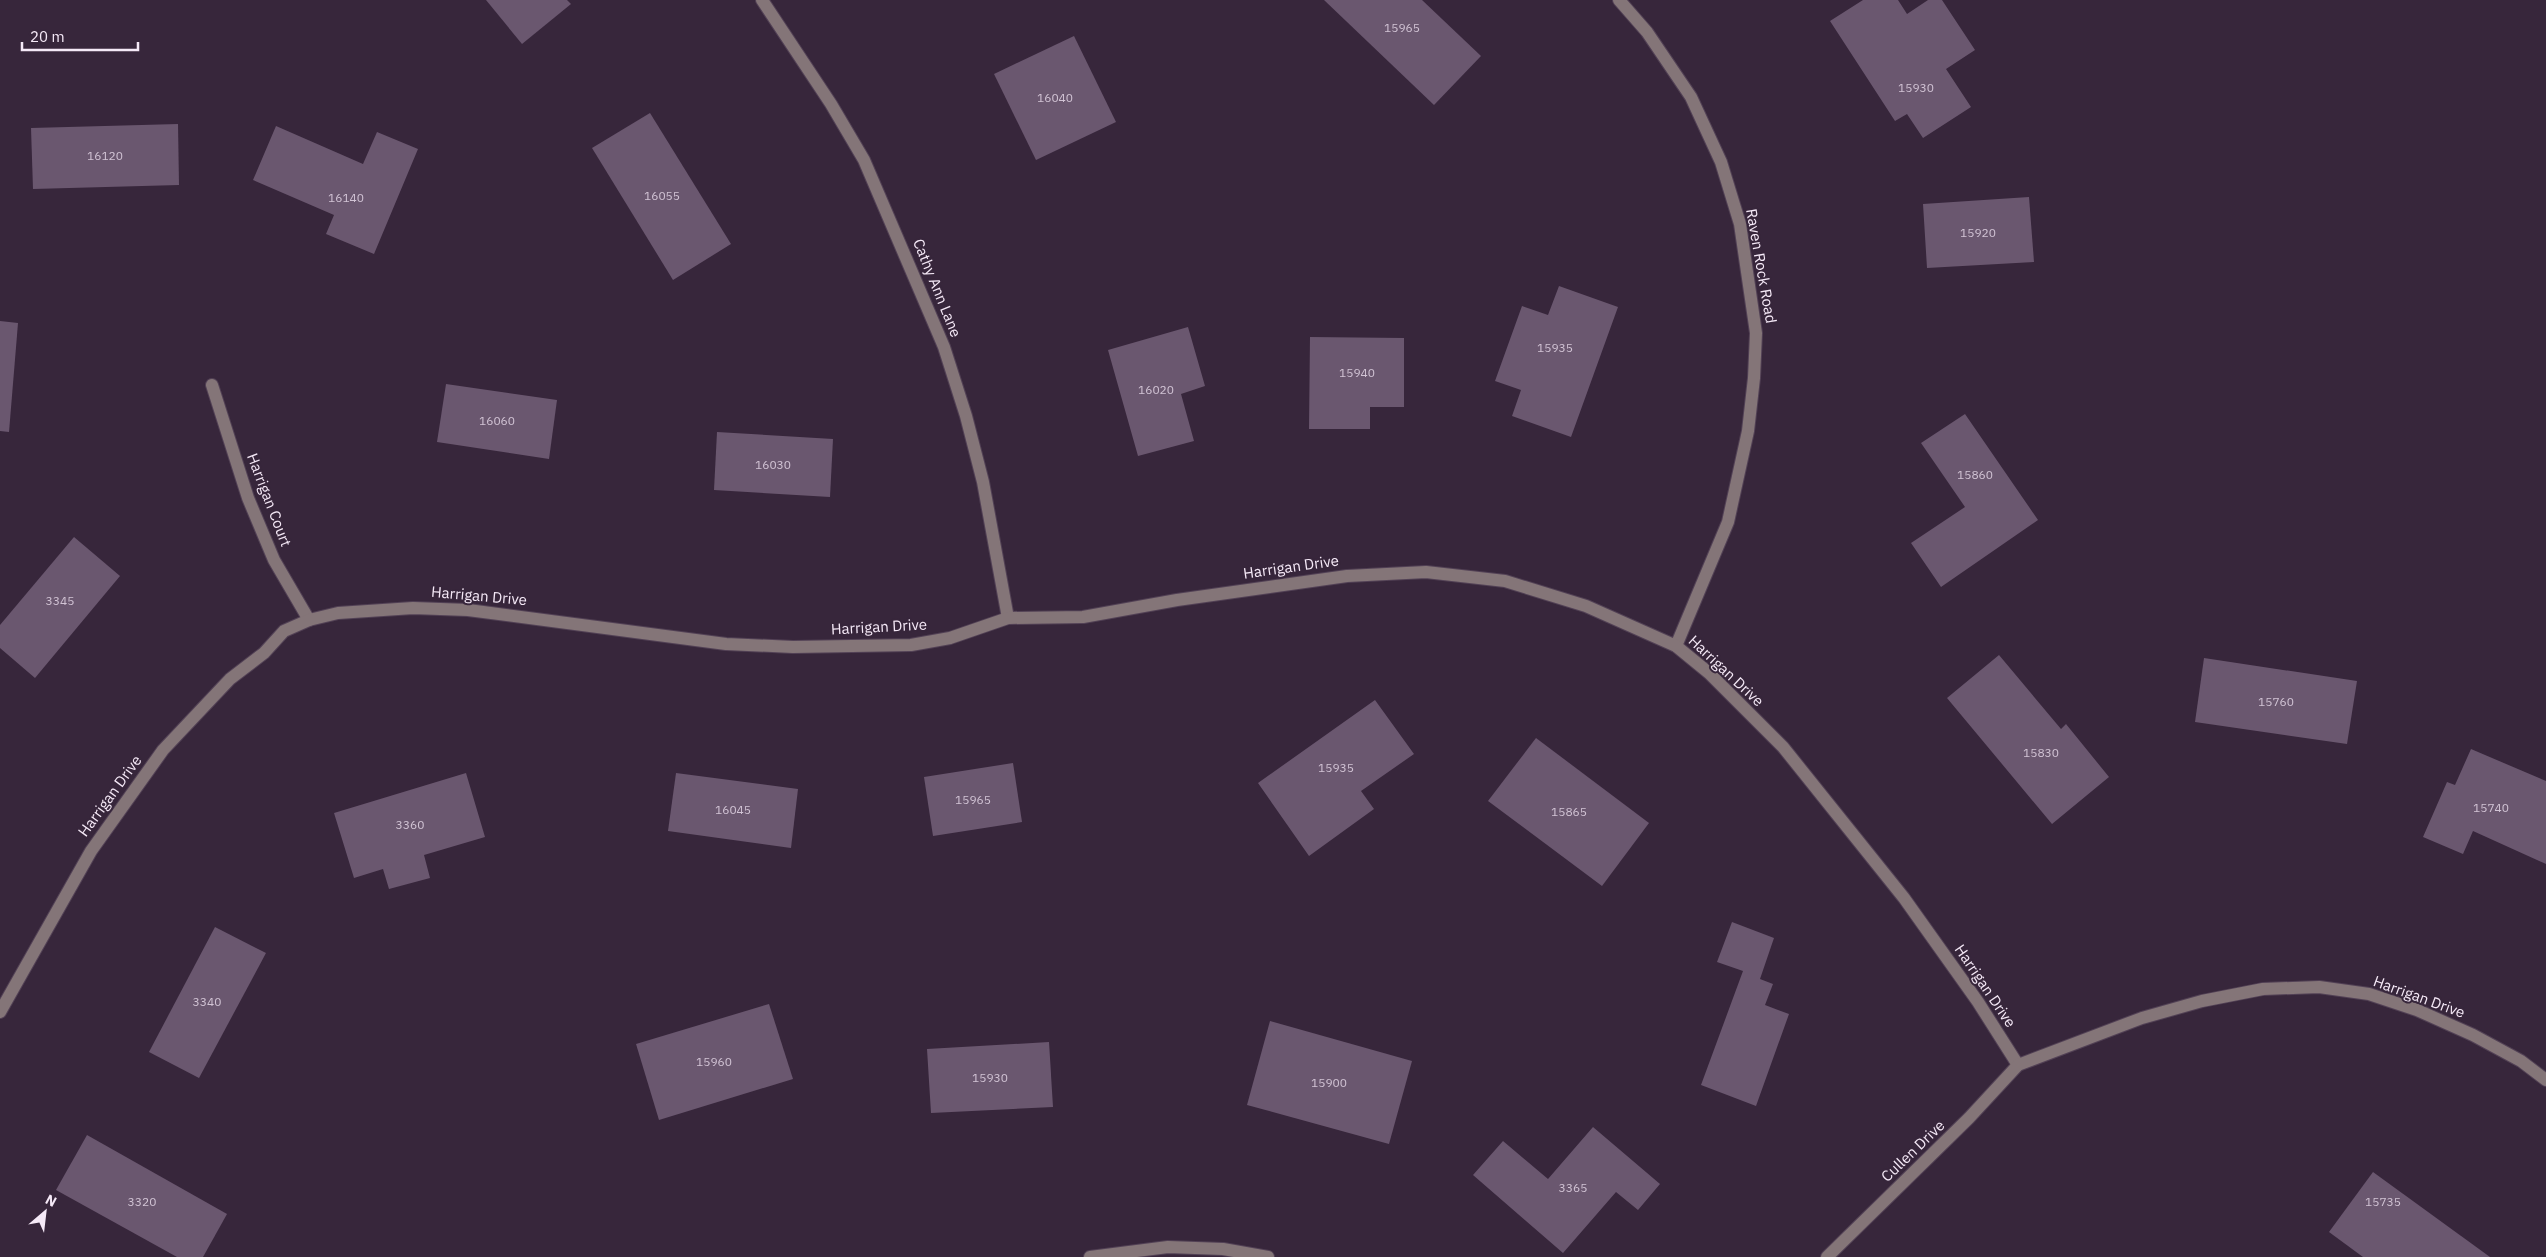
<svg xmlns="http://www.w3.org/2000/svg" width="2546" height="1257" viewBox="0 0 2546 1257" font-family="'IBM Plex Sans',sans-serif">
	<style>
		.building { fill: #6a576f }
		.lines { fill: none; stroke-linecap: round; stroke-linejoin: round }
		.minor-casing { stroke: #524155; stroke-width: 14 }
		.minor { stroke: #847578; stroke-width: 12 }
		.labels { text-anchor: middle; stroke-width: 4; stroke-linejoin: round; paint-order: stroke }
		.number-label { font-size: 12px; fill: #d2c4d5 }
		.street-label { font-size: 15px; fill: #f5e9f7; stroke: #37263b }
	</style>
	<rect width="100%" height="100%" fill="#37263b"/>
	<!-- building -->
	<g class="building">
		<polygon points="486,0 567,0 571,4 522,44"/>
		<polygon points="1324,0 1422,0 1481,56 1434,105"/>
		<polygon points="1863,0 1898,0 1907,14 1928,0 1942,0 1975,50 1946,69 1971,107 1923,138 1907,114 1895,121 1830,21"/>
		<polygon points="1074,36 1116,122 1036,160 994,74"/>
		<polygon points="650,113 731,244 673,280 592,148"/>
		<polygon points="178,124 179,185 33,189 31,128"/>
		<polygon points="276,126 363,164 377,132 418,149 374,254 326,234 334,215 253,180"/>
		<polygon points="2029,197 2034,262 1927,268 1923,204"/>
		<polygon points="1559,286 1618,307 1571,437 1512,416 1521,390 1495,381 1522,306 1548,315"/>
		<polygon points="0,321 18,323 9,432 0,431"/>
		<polygon points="1188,327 1205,386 1181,394 1194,441 1138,456 1108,350"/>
		<polygon points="1310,337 1404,338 1404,407 1370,407 1370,429 1309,429"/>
		<polygon points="446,384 557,400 549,459 437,442"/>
		<polygon points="1965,414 2038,520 1941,587 1911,543 1965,507 1921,443"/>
		<polygon points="717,432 833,439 830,497 714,490"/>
		<polygon points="74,537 120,576 35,678 0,648 0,625"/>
		<polygon points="1999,655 2061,729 2066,724 2109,777 2052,824 1947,698"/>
		<polygon points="2204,658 2357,681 2347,744 2195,722"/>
		<polygon points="1375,700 1414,754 1361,791 1374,809 1309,856 1258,783"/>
		<polygon points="1536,738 1649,823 1602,886 1488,801"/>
		<polygon points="2471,749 2546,781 2546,864 2473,831 2463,854 2423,837 2447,782 2455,785"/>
		<polygon points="1013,763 1022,822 933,836 924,777"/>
		<polygon points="466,773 485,837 424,855 430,878 389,889 383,869 354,878 334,813"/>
		<polygon points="676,773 798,789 791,848 668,831"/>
		<polygon points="1732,922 1774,938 1760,979 1773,984 1765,1005 1789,1014 1756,1106 1701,1085 1743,971 1717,962"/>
		<polygon points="215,927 266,953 199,1078 149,1052"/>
		<polygon points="769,1004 793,1079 659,1120 636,1044"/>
		<polygon points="1270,1021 1412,1061 1389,1144 1247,1105"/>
		<polygon points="1049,1042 1053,1107 931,1113 927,1049"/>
		<polygon points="1593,1127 1660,1184 1638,1210 1616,1192 1563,1253 1473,1175 1503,1141 1548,1179"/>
		<polygon points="87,1135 227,1214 203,1257 177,1257 56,1190"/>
		<polygon points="2373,1172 2490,1257 2363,1257 2329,1232"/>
	</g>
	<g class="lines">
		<!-- minor casing -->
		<g class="minor-casing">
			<g id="minor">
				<polyline points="762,0 831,104 864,160 944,347 966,416 983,482 1008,618"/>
				<polyline points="1619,0 1647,32 1691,97 1721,162 1740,224 1756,333 1754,378 1748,431 1728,522 1676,646"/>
				<polyline points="212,385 248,498 274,560 309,620"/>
				<polyline points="0,1012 91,851 163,750 230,679 264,653 284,631 309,620 338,613 413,608 468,610 726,644 793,647 911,645 950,638 1008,618 1083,617 1177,600 1347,576 1426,572 1505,581 1586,606 1676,646 1709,673 1783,747 1904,898 1978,1002 2018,1065"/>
				<polyline points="1090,1257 1168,1247 1223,1249 1268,1257"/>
				<polyline points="1827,1257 1969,1118 2018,1065 2142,1018 2202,1001 2263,989 2319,987 2369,994 2417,1010 2473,1035 2521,1061 2546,1080"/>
			</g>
		</g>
		<!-- minor -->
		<use href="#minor" class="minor"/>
	</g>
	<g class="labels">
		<!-- number labels -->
		<g class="number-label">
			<text x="1402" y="32">15965</text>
			<text x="1916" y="92">15930</text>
			<text x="1055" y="102">16040</text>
			<text x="105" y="160">16120</text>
			<text x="662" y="200">16055</text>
			<text x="346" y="202">16140</text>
			<text x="1978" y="237">15920</text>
			<text x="1555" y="352">15935</text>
			<text x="1357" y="377">15940</text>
			<text x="1156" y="394">16020</text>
			<text x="497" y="425">16060</text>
			<text x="773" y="469">16030</text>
			<text x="1975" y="479">15860</text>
			<text x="60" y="605">3345</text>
			<text x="2276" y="706">15760</text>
			<text x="2041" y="757">15830</text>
			<text x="1336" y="772">15935</text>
			<text x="973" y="804">15965</text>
			<text x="2491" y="812">15740</text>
			<text x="733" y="814">16045</text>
			<text x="1569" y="816">15865</text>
			<text x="410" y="829">3360</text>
			<text x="207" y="1006">3340</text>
			<text x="714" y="1066">15960</text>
			<text x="990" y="1082">15930</text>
			<text x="1329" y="1087">15900</text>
			<text x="1573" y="1192">3365</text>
			<text x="142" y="1206">3320</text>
			<text x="2383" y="1206">15735</text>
		</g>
		<!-- street labels -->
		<g class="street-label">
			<text transform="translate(1761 266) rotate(80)" y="5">Raven Rock Road</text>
			<text transform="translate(937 288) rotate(68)" y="5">Cathy Ann Lane</text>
			<text transform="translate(269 500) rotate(69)" y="5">Harrigan Court</text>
			<text transform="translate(1291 567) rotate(-8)" y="5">Harrigan Drive</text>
			<text transform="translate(479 596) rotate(5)" y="5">Harrigan Drive</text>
			<text transform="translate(879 627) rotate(-3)" y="5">Harrigan Drive</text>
			<text transform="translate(1726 671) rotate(43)" y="5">Harrigan Drive</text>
			<text transform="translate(110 796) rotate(-54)" y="5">Harrigan Drive</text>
			<text transform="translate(1985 986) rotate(56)" y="5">Harrigan Drive</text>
			<text transform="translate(2419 997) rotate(20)" y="5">Harrigan Drive</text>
			<text transform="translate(1913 1151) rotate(-44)" y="5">Cullen Drive</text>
		</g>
	</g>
	<!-- north arrow -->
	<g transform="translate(45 1212) rotate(28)" stroke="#37263b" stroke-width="4" paint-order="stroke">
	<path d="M0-4L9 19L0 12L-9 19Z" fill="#f5e9f7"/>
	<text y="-8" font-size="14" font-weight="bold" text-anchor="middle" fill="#f5e9f7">N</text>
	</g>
	<!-- scale -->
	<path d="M22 42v8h116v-8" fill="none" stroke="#f5e9f7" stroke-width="2.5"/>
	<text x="30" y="42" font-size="15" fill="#f5e9f7" stroke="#37263b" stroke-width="4" paint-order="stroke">20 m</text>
</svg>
